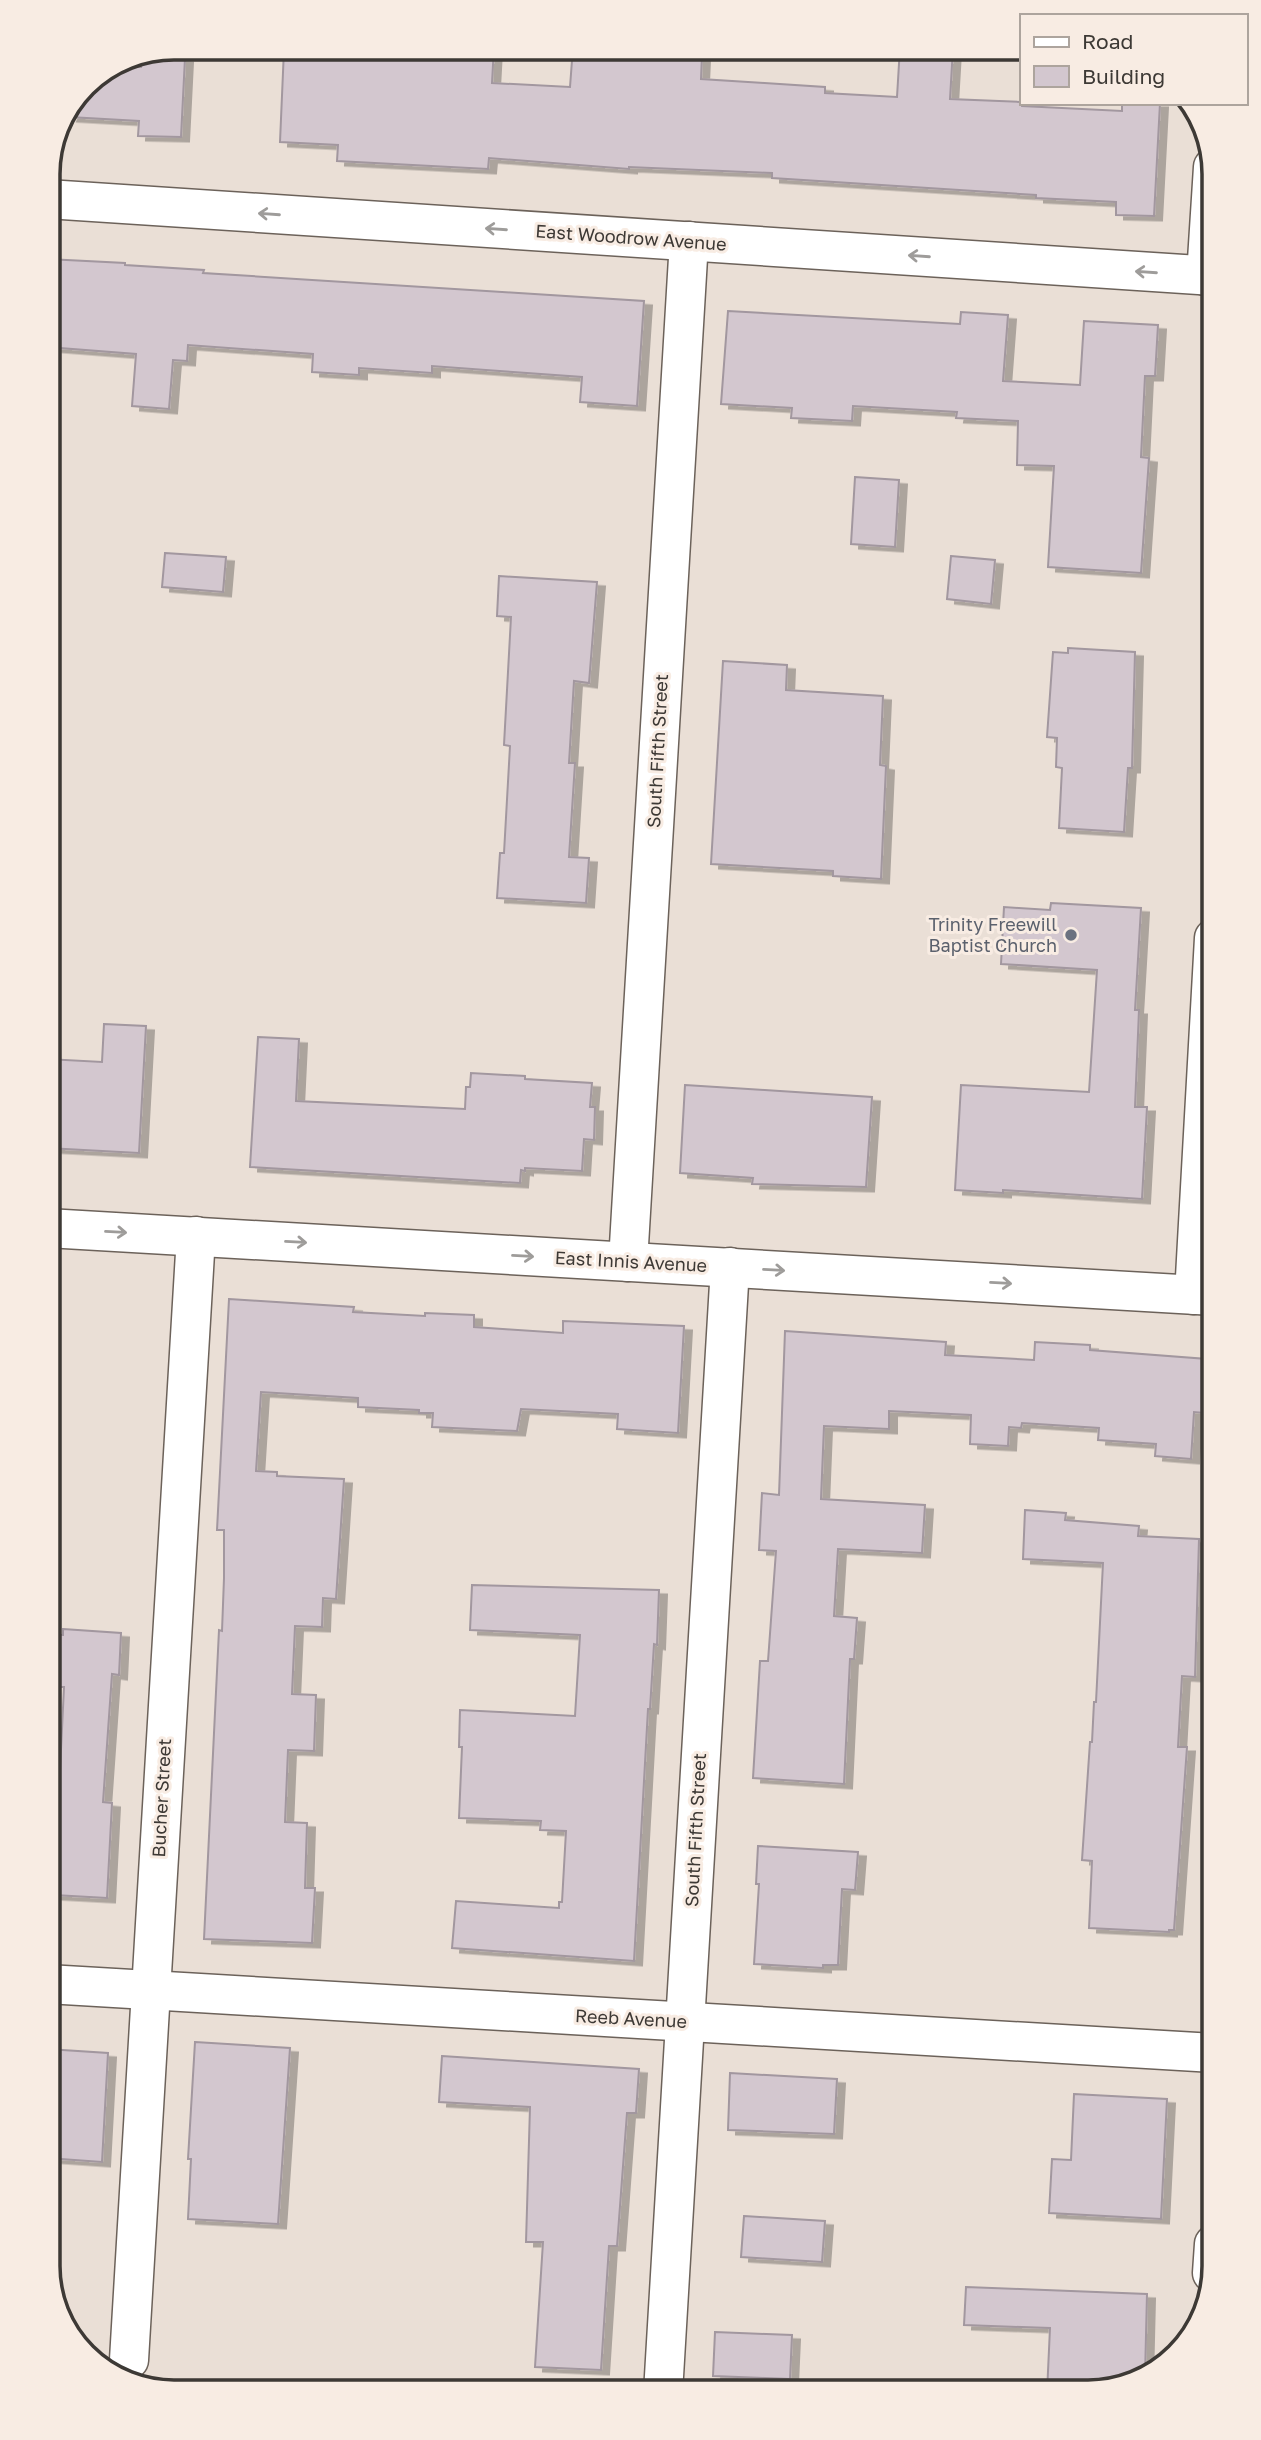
<svg xmlns="http://www.w3.org/2000/svg" width="1261" height="2440" viewBox="0 0 1261 2440" font-family="'Golos Text',sans-serif">
	<style>
		.building { fill: #d3c7cf; stroke: #a2979f; stroke-width: 2; filter: url(#shadow) }
		.lines { fill: none; stroke-linecap: round; stroke-linejoin: round }
		.minor-casing { stroke: #6c625a; stroke-width: 41 }
		.minor { stroke: #fff; stroke-width: 38 }
		.oneway { stroke: #9e9c9a }
		.worship-dot { fill: #6b7280; stroke: #f8ece3; stroke-width: 2.5 }
		.labels { text-anchor: middle; stroke-width: 6; stroke-linejoin: round; paint-order: stroke }
		.street-label { font-size: 18px; fill: #3d3935; stroke: #f8ece3 }
		.worship-label { font-size: 18px; fill: #5b616d; stroke: #f8ece3; text-anchor: end }
		.rim { fill: none; stroke: #3d3935; stroke-width: 3.5 }
	</style>
	<defs>
		<filter id="shadow"><feDropShadow dx="8" dy="4.5" stdDeviation="0" flood-color="#0004"/></filter>
	</defs>
	<rect width="100%" height="100%" fill="#eadfd6"/>
	<!-- building -->
	<g class="building">
		<polygon points="460,47 494,47 492,83 570,87 573,47 702,55 701,79 825,87 825,93 897,97 900,47 953,48 950,99 1021,102 1022,106 1122,111 1122,103 1160,103 1154,216 1116,215 1116,202 1036,198 1036,195 772,178 772,173 629,167 629,169 489,158 488,169 337,161 338,145 280,142 284,49 403,54 404,49 460,53"/>
		<polygon points="142,55 185,58 181,137 138,136 139,121 69,117 85,84 111,66 141,67"/>
		<polygon points="47,259 125,263 125,265 204,270 203,273 644,301 637,406 580,402 582,377 432,366 432,373 359,368 359,375 312,372 313,354 188,345 187,361 173,360 169,409 132,406 136,354 47,347"/>
		<polygon points="728,311 960,324 961,312 1008,315 1003,381 1080,385 1084,321 1158,325 1155,376 1145,376 1141,457 1149,458 1141,573 1048,567 1054,466 1017,465 1018,421 956,418 957,412 853,406 852,421 791,418 792,408 721,404"/>
		<polygon points="855,477 899,480 895,547 851,544"/>
		<polygon points="165,553 226,557 223,592 162,587"/>
		<polygon points="951,556 995,560 991,604 947,599"/>
		<polygon points="499,576 597,582 589,683 574,681 569,763 575,763 569,857 589,858 586,903 497,898 500,853 504,853 510,746 504,745 511,617 497,616"/>
		<polygon points="1068,648 1135,652 1132,768 1128,768 1124,832 1059,828 1062,768 1056,767 1057,738 1047,737 1053,652 1068,653"/>
		<polygon points="723,661 787,665 786,690 883,696 880,765 886,766 881,879 833,876 833,871 711,864"/>
		<polygon points="1051,903 1141,908 1135,1010 1139,1010 1135,1107 1147,1107 1142,1199 1003,1190 1003,1193 955,1190 961,1085 1089,1092 1097,970 1001,964 1004,907 1050,910"/>
		<polygon points="104,1024 146,1026 139,1153 47,1148 47,1059 102,1062"/>
		<polygon points="258,1037 299,1039 296,1101 465,1109 466,1087 470,1087 471,1073 525,1076 525,1079 592,1083 590,1107 595,1107 594,1140 584,1139 582,1171 525,1168 525,1171 521,1170 520,1183 250,1167"/>
		<polygon points="685,1085 872,1097 866,1187 752,1184 753,1178 680,1173"/>
		<polygon points="229,1299 354,1307 353,1312 425,1316 425,1313 474,1315 474,1327 563,1333 563,1321 684,1326 678,1433 617,1429 618,1414 521,1409 517,1431 432,1427 433,1413 419,1413 419,1410 358,1407 358,1398 261,1392 256,1471 277,1472 277,1476 344,1479 336,1599 323,1598 322,1627 295,1626 292,1694 316,1695 314,1751 288,1750 285,1822 307,1823 305,1888 315,1888 312,1943 204,1939 219,1630 222,1631 224,1578 224,1530 217,1530"/>
		<polygon points="785,1331 946,1342 945,1355 1034,1360 1035,1342 1090,1345 1090,1350 1207,1359 1205,1413 1194,1412 1191,1459 1155,1456 1156,1444 1098,1440 1099,1428 1022,1423 1021,1428 1009,1427 1008,1446 970,1444 971,1415 889,1411 889,1429 824,1426 821,1499 925,1505 922,1553 838,1549 834,1616 857,1618 854,1659 850,1659 844,1784 753,1778 760,1661 768,1661 776,1551 759,1550 762,1493 779,1495"/>
		<polygon points="1025,1510 1066,1513 1065,1520 1139,1526 1138,1536 1199,1539 1195,1677 1182,1676 1178,1747 1187,1747 1174,1930 1169,1930 1169,1932 1089,1928 1092,1861 1082,1860 1090,1742 1092,1742 1094,1702 1096,1702 1103,1563 1023,1559"/>
		<polygon points="472,1585 659,1590 657,1645 654,1644 650,1709 648,1709 634,1961 452,1948 456,1901 559,1908 559,1902 562,1902 566,1831 540,1830 541,1821 459,1818 462,1747 459,1747 460,1710 575,1716 580,1635 470,1630"/>
		<polygon points="63,1629 121,1633 119,1675 112,1674 103,1802 112,1803 107,1898 54,1895 64,1687 56,1687 56,1682 47,1681 47,1634 63,1635"/>
		<polygon points="758,1846 858,1852 855,1890 842,1889 838,1965 823,1965 823,1968 754,1964 759,1884 756,1884"/>
		<polygon points="195,2042 290,2048 278,2224 188,2219 191,2159 188,2159"/>
		<polygon points="47,2049 108,2053 102,2162 47,2158"/>
		<polygon points="442,2056 639,2069 636,2113 627,2113 617,2246 609,2246 601,2370 535,2367 543,2242 526,2242 530,2107 439,2102"/>
		<polygon points="730,2073 837,2079 834,2134 728,2130"/>
		<polygon points="1074,2094 1167,2099 1161,2219 1049,2213 1052,2159 1071,2160"/>
		<polygon points="744,2216 825,2221 822,2262 741,2257"/>
		<polygon points="966,2287 1147,2294 1145,2376 1135,2383 1087,2393 1047,2393 1050,2328 964,2325"/>
		<polygon points="715,2332 792,2335 790,2379 713,2376"/>
	</g>
	<g class="lines">
		<!-- minor casing -->
		<g class="minor-casing">
			<g id="minor">
				<polyline points="47,199 1214,276"/>
				<polyline points="1206,276 1213,167"/>
				<polyline points="47,1228 1214,1296"/>
				<polyline points="628,1262 689,241"/>
				<polyline points="1194,1295 1214,938"/>
				<polyline points="47,1984 1214,2053"/>
				<polyline points="1212,2273 1214,2244"/>
				<polyline points="129,2360 196,1236"/>
				<polyline points="663,2393 730,1267"/>
			</g>
		</g>
		<!-- minor -->
		<use href="#minor" class="minor"/>
	</g>
	<!-- one-way arrows -->
	<defs><path id="oneway-shaft" d="M-6 0H5M1.5-3L5.5 0L1.5 3" fill="none" stroke-width="1.6" stroke-linecap="round" stroke-linejoin="round" transform="scale(1.75)"/></defs>
	<g class="oneway">
		<use href="#oneway-shaft" transform="translate(269 214) rotate(-176)"/>
		<use href="#oneway-shaft" transform="translate(496 229) rotate(-176)"/>
		<use href="#oneway-shaft" transform="translate(919 256) rotate(-176)"/>
		<use href="#oneway-shaft" transform="translate(1146 272) rotate(-176)"/>
		<use href="#oneway-shaft" transform="translate(116 1232) rotate(3)"/>
		<use href="#oneway-shaft" transform="translate(296 1242) rotate(3)"/>
		<use href="#oneway-shaft" transform="translate(523 1256) rotate(3)"/>
		<use href="#oneway-shaft" transform="translate(774 1270) rotate(3)"/>
		<use href="#oneway-shaft" transform="translate(1001 1283) rotate(3)"/>
	</g>
	<!-- markers -->
	<circle class="worship-dot" cx="1071" cy="935" r="7"/>
	<g class="labels">
		<!-- street labels -->
		<g class="street-label">
			<text transform="translate(631 238) rotate(4)" y="6">East Woodrow Avenue</text>
			<text transform="translate(658 751) rotate(-87)" y="6">South Fifth Street</text>
			<text transform="translate(631 1262) rotate(3)" y="6">East Innis Avenue</text>
			<text transform="translate(162 1798) rotate(-87)" y="6">Bucher Street</text>
			<text transform="translate(696 1830) rotate(-87)" y="6">South Fifth Street</text>
			<text transform="translate(631 2019) rotate(3)" y="6">Reeb Avenue</text>
		</g>
		<!-- worship labels -->
		<g class="worship-label">
			<text x="1057" y="931">Trinity Freewill<tspan x="1057" dy="21">Baptist Church</tspan></text>
		</g>
	</g>
	<!-- crop -->
	<path d="M0 0H1261V2440H0ZM174 60H1088A114 114 0 0 1 1202 174V2266A114 114 0 0 1 1088 2380H174A114 114 0 0 1 60 2266V174A114 114 0 0 1 174 60Z" fill="#f8ece3" fill-rule="evenodd"/>
	<path class="rim" d="M174 60H1088A114 114 0 0 1 1202 174V2266A114 114 0 0 1 1088 2380H174A114 114 0 0 1 60 2266V174A114 114 0 0 1 174 60Z"/>
	<!-- legend -->
	<rect x="1020" y="14" width="228" height="91" fill="#f8ece3" stroke="#ada49d" stroke-width="2"/>
	<rect x="1034" y="37" width="35" height="10" fill="#ffffff" stroke="#ada49d" stroke-width="2"/>
	<text x="1082" y="49" font-size="21" fill="#3d3935">Road</text>
	<rect x="1034" y="66" width="35" height="21" fill="#d3c7cf" stroke="#ada49d" stroke-width="2"/>
	<text x="1082" y="84" font-size="21" fill="#3d3935">Building</text>
</svg>
